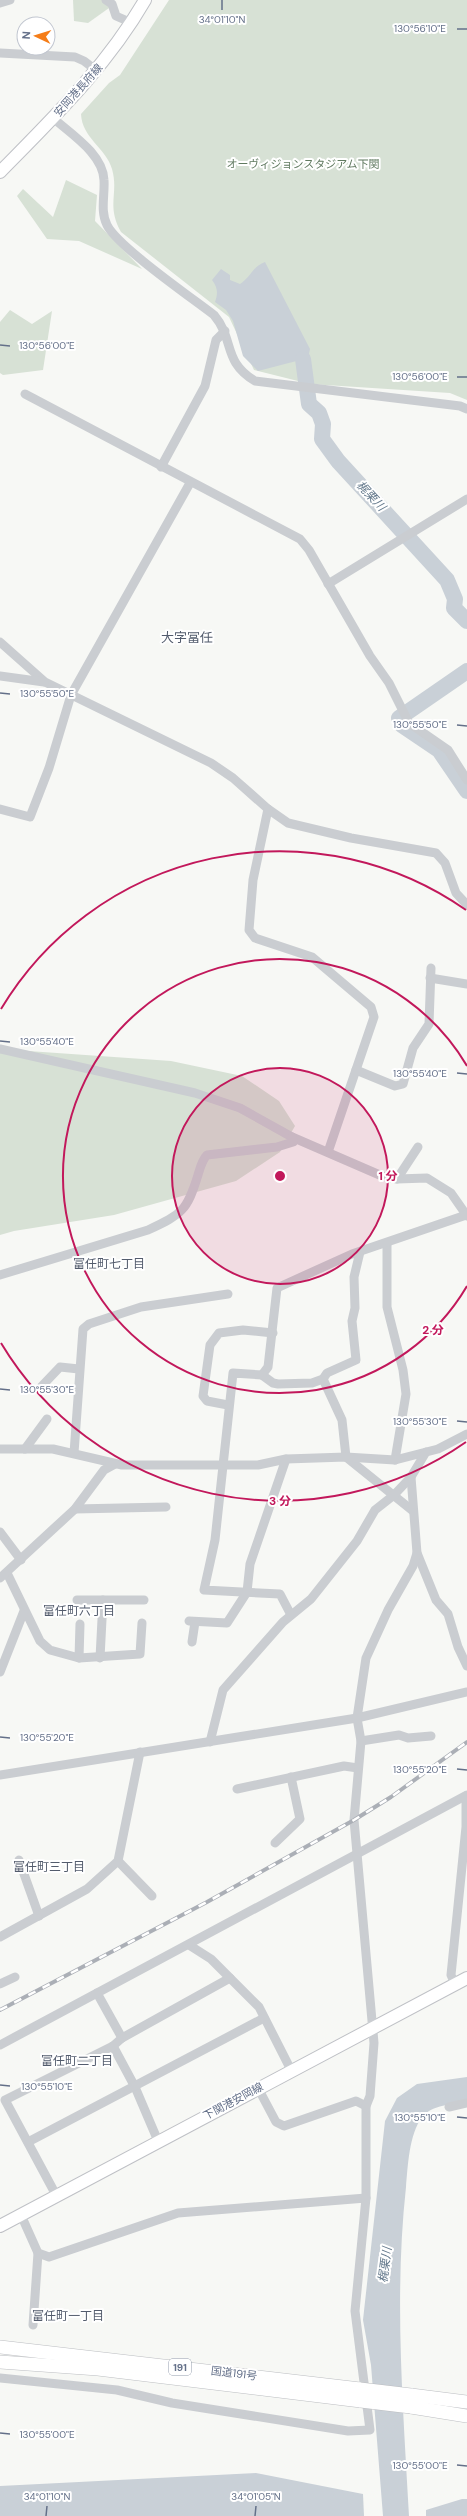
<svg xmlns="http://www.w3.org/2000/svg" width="467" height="2516" viewBox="0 0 467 2516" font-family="'DM Sans','Noto Sans JP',sans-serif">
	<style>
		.green { fill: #d7e1d5 }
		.water { fill: #c9d0d7 }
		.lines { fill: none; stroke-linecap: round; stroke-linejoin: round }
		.river { stroke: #c9d0d7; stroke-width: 16 }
		.major-casing { stroke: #bfc1c6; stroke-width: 14 }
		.highway-casing { stroke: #bcbec2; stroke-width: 14 }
		.minor { stroke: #cacdd1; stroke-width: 9 }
		.major { stroke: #fff; stroke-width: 12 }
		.highway { stroke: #fff; stroke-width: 13 }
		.rail-casing { stroke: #abafb6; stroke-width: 4 }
		.rail { stroke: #fff; stroke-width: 2.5; stroke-dasharray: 8; stroke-linecap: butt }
		.highway-bridge-casing { stroke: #bcbec2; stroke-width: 14; stroke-linecap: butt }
		.highway-bridge { stroke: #fff; stroke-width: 13 }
		.ticks { fill: none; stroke: #647089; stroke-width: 1.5 }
		.ring { fill: none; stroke: #c2185b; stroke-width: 2 }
		.labels { text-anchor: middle; stroke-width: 4; stroke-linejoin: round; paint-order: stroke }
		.shield { fill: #fff; stroke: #929bac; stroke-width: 1 }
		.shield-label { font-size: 10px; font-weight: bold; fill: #647089 }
		.street-label { font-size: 11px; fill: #647089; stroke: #fff }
		.park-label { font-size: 11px; fill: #607a60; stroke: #fff }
		.water-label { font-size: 12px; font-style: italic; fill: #64798c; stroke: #fff }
		.neighbourhood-label { font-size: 12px; fill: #535c6d; stroke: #fff }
		.quarter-label { font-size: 13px; fill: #535c6d; stroke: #fff }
		.ticks-label { font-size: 10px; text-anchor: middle; fill: #647089; stroke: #fff; stroke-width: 4; stroke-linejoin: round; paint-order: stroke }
		.centre { fill: #c2185b; stroke: #fff; stroke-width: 2 }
		.ring-label { font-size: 12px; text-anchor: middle; font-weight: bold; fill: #c2185b; stroke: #fff; stroke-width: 4; stroke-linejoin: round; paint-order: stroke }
	</style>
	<rect width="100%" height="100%" fill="#f7f8f5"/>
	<!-- green -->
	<g class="green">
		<polygon points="73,0 102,0 108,3 109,8 88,23 74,21"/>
		<path d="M 169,0 L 467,0 L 467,400 L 450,393 L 310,384 L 254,370 L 229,317 L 121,232 C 106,205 119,194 112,169 C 106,148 82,138 81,114 L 109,83 L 120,75 Z"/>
		<polygon points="66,180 97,195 95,221 142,269 79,241 47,239 17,196 23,189 53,217"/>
		<polygon points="10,310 32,324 52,311 43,370 3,375 0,373 0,322"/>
		<polygon points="0,1049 171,1061 242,1076 279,1101 295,1126 280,1152 236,1181 114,1215 14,1231 0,1235"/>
	</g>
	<!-- water -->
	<g class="water">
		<path d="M 265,262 L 310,349 L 308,358 L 258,371 L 243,356 L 233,321 L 226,310 L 215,302 C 218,293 218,288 212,280 L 221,269 L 230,275 L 230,280 L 240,284 C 250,278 253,266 265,262 Z"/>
		<path d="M 467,2077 L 467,2101 C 453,2104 432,2105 422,2117 C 409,2135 408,2165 406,2187 C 394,2296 403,2406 409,2516 L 383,2516 L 371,2365 L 363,2320 L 385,2121 L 397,2098 L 417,2084 Z"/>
		<polygon points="256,2473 363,2494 364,2516 0,2516 0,2486"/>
		<polygon points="462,2499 467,2499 467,2516 426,2516 426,2510"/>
	</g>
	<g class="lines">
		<!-- river -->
		<g class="river">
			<polyline points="303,359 309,404 319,413 323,424 322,439 338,461 447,580 455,599 454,608 467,621"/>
			<polyline points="467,671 399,718 402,725 439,750 467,791"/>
		</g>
		<!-- major casing -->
		<g class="major-casing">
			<g id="major">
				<path d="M 0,172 C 53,118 107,66 145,0"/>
				<polyline points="0,2226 467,1978"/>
			</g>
		</g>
		<!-- highway casing -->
		<g class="highway-casing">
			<g id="highway">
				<polyline points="0,2347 360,2389"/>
				<polyline points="0,2362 98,2369 361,2401"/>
				<polyline points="411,2395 467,2402"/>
				<polyline points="411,2407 467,2416"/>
			</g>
		</g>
		<!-- minor -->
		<g class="minor">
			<polyline points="106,0 112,4 116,16 132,23"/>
			<polyline points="0,3 10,0"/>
			<polyline points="0,53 75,57 84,61 97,71"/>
			<path d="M 53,118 C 71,134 103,154 104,180 C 105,195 100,211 107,225 C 117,246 192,298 214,315 C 235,340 222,361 255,381 L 460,406 L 467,409"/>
			<polyline points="25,394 300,539 309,550 370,656 389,683 409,723 448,750 467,780"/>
			<polyline points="161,467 205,386 216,340 225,331"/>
			<polyline points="328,584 467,499"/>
			<polyline points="0,642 45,682 211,763 233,778 268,809 288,823 351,838 436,853 445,863 456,893 467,905"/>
			<polyline points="0,676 44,682"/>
			<polyline points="0,809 30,817 49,768 71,695 190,483"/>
			<polyline points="268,809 253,880 249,930 255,938 312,957 371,1007 374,1017 328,1152"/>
			<polyline points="430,978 467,984"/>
			<polyline points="0,1049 195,1093 240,1108 292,1137 382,1176 397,1179 427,1178 451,1193 467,1216"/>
			<polyline points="356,1070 395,1086 403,1084 413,1048 429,1024 431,968"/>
			<polyline points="397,1179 418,1147"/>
			<polyline points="387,1244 387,1307 403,1370 406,1394 395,1460"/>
			<polyline points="360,1252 354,1277 355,1308 352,1321 356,1360 327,1373 323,1379 312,1383 278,1384 273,1383 262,1375 268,1367 277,1288 352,1254 466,1215"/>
			<path d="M 0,1275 L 148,1230 C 182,1214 187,1211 198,1175 C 200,1168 202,1160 207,1155 L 277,1147 L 293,1142 L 292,1137"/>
			<polyline points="262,1375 233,1373 215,1540 204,1590 280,1594 291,1615"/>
			<polyline points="323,1379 342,1420 346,1457 413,1511"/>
			<polyline points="40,1388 60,1367 79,1369"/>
			<polyline points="228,1405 207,1401 203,1396 210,1345 219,1333 243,1330 273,1333"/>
			<polyline points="0,1449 53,1449 122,1465 258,1465 286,1459 346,1457 395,1460 438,1449 467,1434"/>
			<polyline points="25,1449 47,1419"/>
			<polyline points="74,1453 83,1329 89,1324 141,1307 228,1294"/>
			<polyline points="411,1477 417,1553 436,1600 448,1614 458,1647 467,1666"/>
			<polyline points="75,1509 166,1507"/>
			<polyline points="0,1532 21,1560"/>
			<polyline points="7,1573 40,1641 50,1650 79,1658 140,1654 142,1623"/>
			<polyline points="0,1578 75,1509 104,1470 115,1464"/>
			<polyline points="77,1600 144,1600"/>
			<polyline points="189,1621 227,1623 247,1592 250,1564 286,1459"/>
			<polyline points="192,1642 195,1622"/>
			<polyline points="79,1658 80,1624"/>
			<polyline points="100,1658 103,1600"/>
			<polyline points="0,1672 24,1611"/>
			<polyline points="361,1741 399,1735 408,1738 431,1736"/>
			<polyline points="210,1742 223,1690 283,1622 311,1599 357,1541 375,1510 394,1495 411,1477 426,1452"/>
			<polyline points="0,1775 357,1718 467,1692"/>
			<polyline points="237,1789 344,1766 358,1768"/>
			<polyline points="275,1843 300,1819 291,1777"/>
			<polyline points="19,1860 39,1916"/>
			<polyline points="118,1861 152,1896"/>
			<polyline points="0,1937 87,1889 118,1861 140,1752"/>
			<polyline points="189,1945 211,1959 259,2007 291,2070"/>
			<polyline points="0,1984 15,1977"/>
			<polyline points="455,1984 451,1975 466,1827 466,1796"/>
			<polyline points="97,1993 122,2038"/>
			<polyline points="0,2045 467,1795"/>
			<polyline points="113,2046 135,2087 158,2141"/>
			<polyline points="258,2088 276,2122 284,2126 356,2101 366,2106"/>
			<polyline points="449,2107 467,2103"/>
			<polyline points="28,2142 264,2018"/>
			<polyline points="56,2195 5,2100 113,2046 122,2038 230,1978"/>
			<polyline points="21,2215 38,2253 49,2257 178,2213 366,2198"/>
			<polyline points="33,2325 38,2253"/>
			<polyline points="0,2378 117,2390 172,2403 348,2431 370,2430 355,2311 366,2198 366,2106 370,2096 374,2043 354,1820 361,1741 357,1718 366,1658 388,1610 413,1566 417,1553"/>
		</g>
		<!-- major -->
		<use href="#major" class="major"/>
		<!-- highway -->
		<use href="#highway" class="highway"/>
		<!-- rail casing -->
		<g class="rail-casing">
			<polyline id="rail" points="0,2010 207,1902 354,1820 391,1797 467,1742"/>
		</g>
		<!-- rail -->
		<use href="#rail" class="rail"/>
		<!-- highway-bridge casing -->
		<g class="highway-bridge-casing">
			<g id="highway-bridge">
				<polyline points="360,2389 411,2395"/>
				<polyline points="361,2401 411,2407"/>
			</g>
		</g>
		<!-- highway-bridge -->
		<use href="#highway-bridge" class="highway-bridge"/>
	</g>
	<!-- ticks -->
	<path class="ticks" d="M 222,10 L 222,0M 457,29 L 467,29M 0,345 L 10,346M 457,377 L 467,377M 0,693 L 10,694M 457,725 L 467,726M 0,1041 L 10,1042M 457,1073 L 467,1074M 0,1389 L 10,1390M 457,1421 L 467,1422M 0,1737 L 10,1738M 457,1769 L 467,1770M 0,2085 L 10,2086M 457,2117 L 467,2118M 0,2433 L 10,2434M 457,2465 L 467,2466M 46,2516 L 47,2506M 255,2516 L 256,2506"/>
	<!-- distance rings -->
	<circle cx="280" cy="1176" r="108" fill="#c2185b" fill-opacity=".12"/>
	<g class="ring">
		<circle cx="280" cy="1176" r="108"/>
		<path d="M467 1286A217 217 0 1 1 467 1066"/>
		<path d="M466 1442A325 325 0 0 1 1 1343M1 1009A325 325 0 0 1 466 910"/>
	</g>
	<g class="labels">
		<!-- shield labels -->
		<rect class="shield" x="169" y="2359" width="22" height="16" rx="3"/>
		<g class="shield-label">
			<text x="180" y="2371">191</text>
		</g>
		<!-- street labels -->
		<g class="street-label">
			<text transform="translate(78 90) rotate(-48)" y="4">安岡港長府線</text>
			<text transform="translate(233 2101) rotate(-28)" y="4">下関港安岡線</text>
			<text transform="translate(234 2373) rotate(7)" y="4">国道191号</text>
		</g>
		<!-- park labels -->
		<g class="park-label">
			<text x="303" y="168">オーヴィジョンスタジアム下関</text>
		</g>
		<!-- water labels -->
		<g class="water-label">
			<text transform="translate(371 496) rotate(47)" y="4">梶栗川</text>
			<text transform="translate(385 2265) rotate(-83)" y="4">梶栗川</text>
		</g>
		<!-- neighbourhood labels -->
		<g class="neighbourhood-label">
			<text x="109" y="1268">富任町七丁目</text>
			<text x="79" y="1615">富任町六丁目</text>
			<text x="49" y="1871">富任町三丁目</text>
			<text x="77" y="2065">富任町二丁目</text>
			<text x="68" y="2320">富任町一丁目</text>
		</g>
		<!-- quarter labels -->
		<g class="quarter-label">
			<text x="187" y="642">大字冨任</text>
		</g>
	</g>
	<g class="ticks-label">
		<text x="222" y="23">34°01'10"N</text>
		<text x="420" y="32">130°56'10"E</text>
		<text x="47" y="349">130°56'00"E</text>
		<text x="420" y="380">130°56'00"E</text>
		<text x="47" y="697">130°55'50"E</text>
		<text x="420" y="728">130°55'50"E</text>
		<text x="47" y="1045">130°55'40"E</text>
		<text x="420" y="1077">130°55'40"E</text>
		<text x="47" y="1393">130°55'30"E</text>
		<text x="420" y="1425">130°55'30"E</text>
		<text x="47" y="1741">130°55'20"E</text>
		<text x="420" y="1773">130°55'20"E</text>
		<text x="47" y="2090">130°55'10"E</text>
		<text x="420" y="2121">130°55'10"E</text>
		<text x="47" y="2438">130°55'00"E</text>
		<text x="420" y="2469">130°55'00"E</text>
		<text x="47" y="2500">34°01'10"N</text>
		<text x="256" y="2500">34°01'05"N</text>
	</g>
	<circle cx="280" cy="1176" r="6" class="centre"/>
	<g class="ring-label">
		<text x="388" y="1180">1 分</text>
		<text x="433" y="1334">2 分</text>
		<text x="280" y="1505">3 分</text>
	</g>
	<!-- north arrow -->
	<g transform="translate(36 36) rotate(274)"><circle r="19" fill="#ffffff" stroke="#c1c6d0"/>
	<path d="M0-3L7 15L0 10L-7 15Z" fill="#f57d18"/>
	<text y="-6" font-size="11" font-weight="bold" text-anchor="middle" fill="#647089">N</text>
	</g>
</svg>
